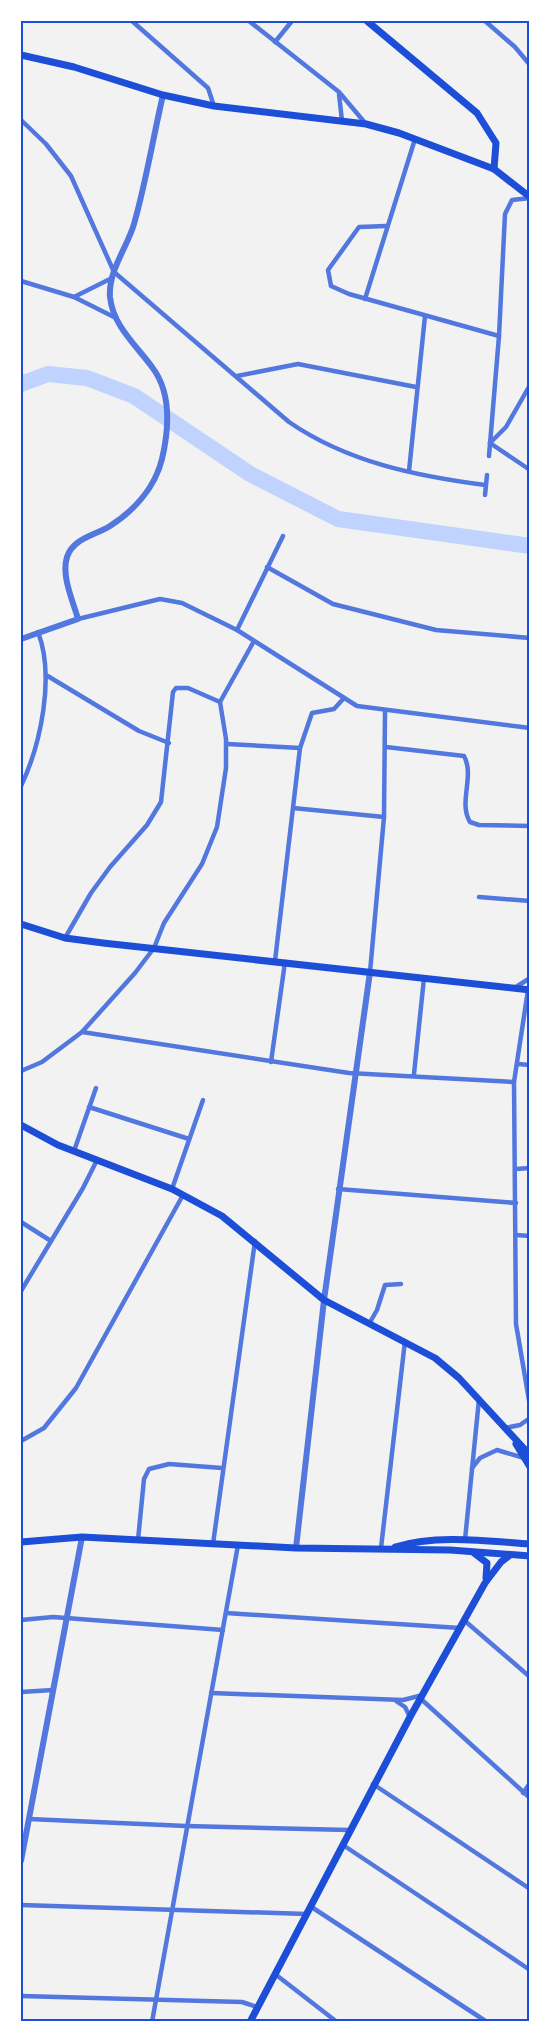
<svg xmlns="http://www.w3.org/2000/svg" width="551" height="2043" viewBox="0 0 551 2043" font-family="'Fira Sans',sans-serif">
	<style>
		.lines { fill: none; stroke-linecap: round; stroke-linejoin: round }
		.river { stroke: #bfd3fe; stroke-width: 16 }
		.minor { stroke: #5277de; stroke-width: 4.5 }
		.tertiary { stroke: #5277de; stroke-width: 6 }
		.secondary { stroke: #1d4ed8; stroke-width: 7 }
		.neatline { fill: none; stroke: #1d4ed8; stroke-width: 2 }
	</style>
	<rect width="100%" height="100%" fill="#f2f2f2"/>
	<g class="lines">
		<!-- river -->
		<polyline class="river" points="21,384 48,374 87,378 134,396 250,474 338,519 530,546"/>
		<!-- minor -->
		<g class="minor">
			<polyline points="132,21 208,88 214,106"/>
			<polyline points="249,21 339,92 366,124"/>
			<polyline points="485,21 515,47 530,65"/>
			<polyline points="275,42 292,21"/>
			<polyline points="339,94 342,121"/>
			<path d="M 21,120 L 46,144 L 71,176 L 114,272 L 289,422 C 347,462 416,476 485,485"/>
			<polyline points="386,226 359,227 328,270 331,286 349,294 499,336"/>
			<polyline points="21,281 74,297 116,318"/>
			<polyline points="74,297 112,278"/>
			<polyline points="365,299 415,139"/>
			<polyline points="237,376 298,364 416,387"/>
			<polyline points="490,443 506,427 530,385"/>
			<polyline points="490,443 530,470"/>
			<polyline points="489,456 499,336 505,214 512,200 530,198"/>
			<polyline points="409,471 425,316"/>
			<polyline points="485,495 487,475"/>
			<polyline points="267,567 333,604 436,630 530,638"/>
			<polyline points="78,619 160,599 182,603 237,630 357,706 530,728"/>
			<polyline points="237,630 283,536"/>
			<polyline points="46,675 139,731 169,743"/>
			<polyline points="227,744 300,748"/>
			<path d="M 386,747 L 464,756 C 475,776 458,803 470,822 L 479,825 L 530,826"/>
			<path d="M 21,786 C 41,744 55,676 38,632"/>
			<polyline points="293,808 384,817"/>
			<polyline points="479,897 530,901"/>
			<polyline points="65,938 91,893 110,867 147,825 161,802 173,692 176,688 188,688 220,702"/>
			<polyline points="275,961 300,748 312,713 334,709 344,698"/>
			<polyline points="370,972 384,817 385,712"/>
			<polyline points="516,987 530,978"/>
			<polyline points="528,990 514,1082 516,1324 530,1406"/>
			<polyline points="82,1032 349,1073 514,1082"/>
			<polyline points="271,1062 285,962"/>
			<polyline points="518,1064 530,1065"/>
			<polyline points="21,1071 42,1062 82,1032 135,973 154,948 164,923 202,864 217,827 226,768 226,739 220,702 254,641"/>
			<polyline points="414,1074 424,978"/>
			<polyline points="89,1107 189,1139"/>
			<polyline points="74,1151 96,1088"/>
			<polyline points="516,1169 530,1168"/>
			<polyline points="172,1189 203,1100"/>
			<polyline points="338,1189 516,1203"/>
			<polyline points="21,1222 51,1241"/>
			<polyline points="516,1235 530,1236"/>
			<polyline points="21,1291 83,1188 97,1160"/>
			<polyline points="369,1324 377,1310 385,1285 401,1284"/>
			<polyline points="505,1428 520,1425 530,1418"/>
			<polyline points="21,1441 44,1428 76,1388 183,1195"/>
			<polyline points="472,1468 480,1458 497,1450 524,1458"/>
			<polyline points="138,1540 144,1479 149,1469 169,1464 222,1468"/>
			<polyline points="465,1540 479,1399"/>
			<polyline points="213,1544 255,1241"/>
			<polyline points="381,1548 405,1341"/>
			<polyline points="226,1613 460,1628"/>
			<polyline points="21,1620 53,1617 223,1630"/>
			<polyline points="465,1621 530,1677"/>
			<polyline points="21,1692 53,1690"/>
			<polyline points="211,1693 403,1700 423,1695"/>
			<polyline points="421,1699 530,1798"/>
			<polyline points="396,1701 405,1707 410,1717"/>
			<polyline points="373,1784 530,1889"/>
			<polyline points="523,1793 530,1783"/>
			<polyline points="29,1819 186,1826 349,1830"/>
			<polyline points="343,1845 530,1970"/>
			<polyline points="21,1905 306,1914"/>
			<polyline points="310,1906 487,2022"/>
			<polyline points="275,1974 337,2022"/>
			<polyline points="21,1996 242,2002 257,2007"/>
			<polyline points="152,2022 238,1545"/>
		</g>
		<!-- tertiary -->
		<g class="tertiary">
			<path d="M 21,639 L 78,619 C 73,601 61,576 67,557 C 73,538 96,535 110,526 C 135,510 155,487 162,459 C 169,429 172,393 152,367 C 136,345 113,326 110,297 C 108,271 127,248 134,224 C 146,182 153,138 163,95"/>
			<polyline points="296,1548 324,1300 370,972"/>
			<polyline points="21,1861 82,1537"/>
		</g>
		<!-- secondary -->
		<g class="secondary">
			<polyline points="367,21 477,113 496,143 494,169"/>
			<polyline points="21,55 74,67 163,95 214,106 366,124 399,133 494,169 530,197"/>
			<polyline points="21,924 65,938 103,943 530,990"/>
			<polyline points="21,1125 58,1145 172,1189 222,1216 324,1300 435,1358 459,1378 530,1455"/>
			<polyline points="516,1444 530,1467"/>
			<polyline points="21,1542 82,1537 296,1548 450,1550 530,1556"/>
			<path d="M 395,1547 C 437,1534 487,1541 530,1544"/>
			<polyline points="474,1553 487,1563 486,1578"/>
			<polyline points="250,2022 410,1717 485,1583 501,1562 510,1555"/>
		</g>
	</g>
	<!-- border -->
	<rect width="551" height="2043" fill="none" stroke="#ffffff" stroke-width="45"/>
	<rect x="22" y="22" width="506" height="1998" class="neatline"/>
</svg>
